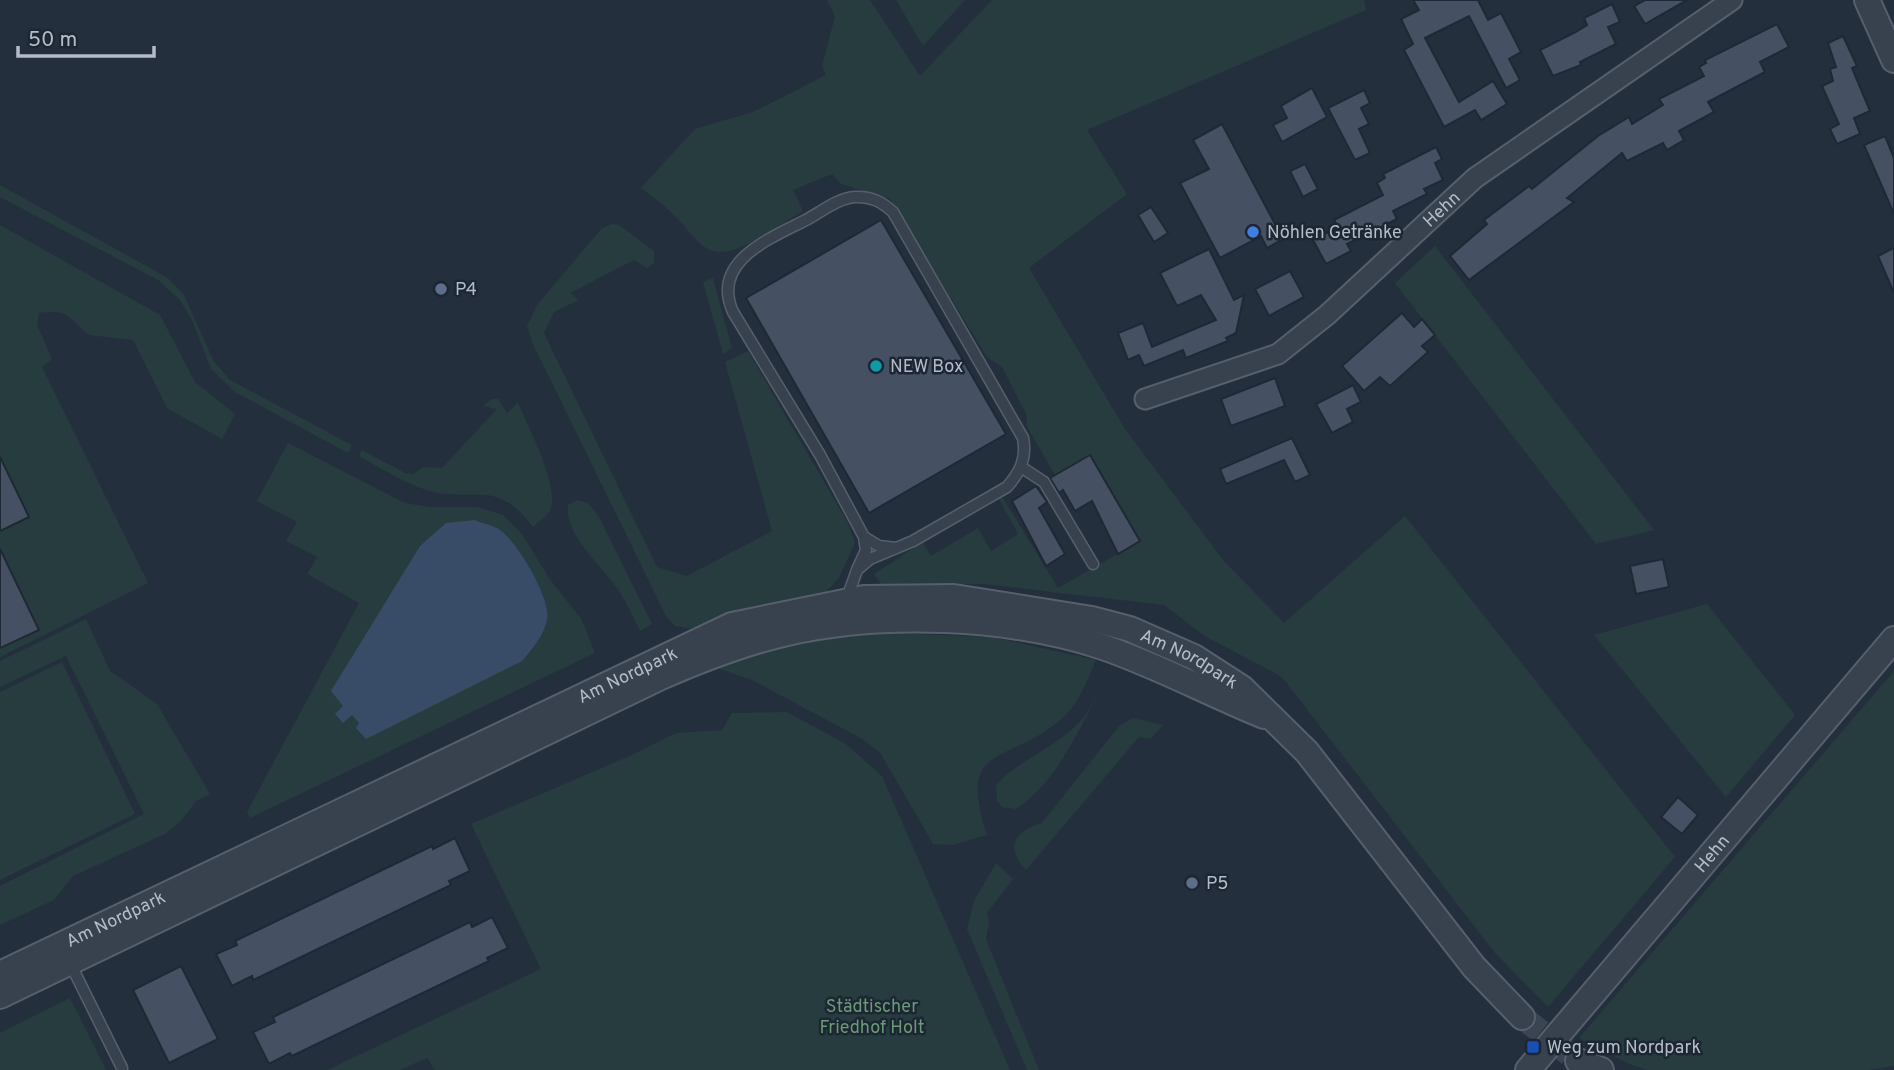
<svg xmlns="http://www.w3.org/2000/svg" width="1894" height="1070" viewBox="0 0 1894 1070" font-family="Overpass,sans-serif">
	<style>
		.green { fill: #263c3f }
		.water { fill: #394c67 }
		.building { fill: #455162; stroke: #1f2835; stroke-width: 2 }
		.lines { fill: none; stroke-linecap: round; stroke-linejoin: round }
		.tertiary-tunnel { stroke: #3a4453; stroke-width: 24; stroke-dasharray: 24 12; stroke-linecap: butt }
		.service-casing { stroke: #565f6c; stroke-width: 13 }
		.minor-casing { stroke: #565f6c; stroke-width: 23 }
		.tertiary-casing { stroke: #565f6c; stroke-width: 28 }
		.service { stroke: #38414e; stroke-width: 10 }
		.minor { stroke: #38414e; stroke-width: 19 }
		.tertiary { stroke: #38414e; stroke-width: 24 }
		.shop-dot { fill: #3f7fe0; stroke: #1d2633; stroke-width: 2.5 }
		.service-dot { fill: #5c6f8a; stroke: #1d2633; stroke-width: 2.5 }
		.culture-dot { fill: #0f9aa8; stroke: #1d2633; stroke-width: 2.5 }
		.transit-dot { fill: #1a4fb4; stroke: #1d2633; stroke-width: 2.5 }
		.labels { text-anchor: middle; stroke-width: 5; stroke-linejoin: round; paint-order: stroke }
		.street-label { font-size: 18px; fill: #b4bcc9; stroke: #1d2633 }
		.poi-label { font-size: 18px; fill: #b4bcc9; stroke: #1d2633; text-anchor: start }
		.park-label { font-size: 18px; fill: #6b9a76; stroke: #1d2633 }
	</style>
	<rect width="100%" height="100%" fill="#242f3e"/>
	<!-- green -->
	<g class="green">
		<path d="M 827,0 L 870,0 L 920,76 L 992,0 L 1364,0 L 1366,10 L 1087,130 L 1127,194 L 1029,268 L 1125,429 L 1223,560 L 1284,623 L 1405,516 L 1675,857 L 1548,1007 L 1495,953 L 1282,677 L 1203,635 L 1164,605 L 983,584 L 881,584 L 874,574 L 923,542 L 931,556 L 978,528 L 991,551 L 1018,534 L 999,499 L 1003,498 L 1058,588 L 1140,541 L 1090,455 L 1055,475 L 1026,425 L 1027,416 L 1002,367 L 987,357 L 890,199 L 841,184 L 832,174 L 793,190 L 803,211 C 784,222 742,253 720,252 C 701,252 691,232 679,220 C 668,208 654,198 641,188 L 695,129 L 753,112 L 826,75 L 822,65 L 835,17 Z"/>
		<polygon points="896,0 965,0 923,46"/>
		<polygon points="0,185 168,278 184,295 213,360 230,380 352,445 348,453 235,392 211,369 192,320 180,300 158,280 0,197"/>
		<polygon points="612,224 619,225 654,251 654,263 647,268 634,260 570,293 579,300 554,312 544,333 657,567 687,576 772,531 725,362 748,351 848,523 855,543 839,578 826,592 770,604 694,629 675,626 666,616 532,342 527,326 537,305 602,228"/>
		<path d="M 0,225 L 160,315 L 195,382 L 235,414 L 222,439 L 167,408 L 133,340 L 89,335 C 67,317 70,309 39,313 L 37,325 L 52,359 L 42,367 L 148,583 L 0,657 Z"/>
		<polygon points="1435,246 1654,530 1596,544 1395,283"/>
		<polygon points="713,278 732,348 723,354 703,282"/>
		<path d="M 492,399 L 498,399 L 507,413 L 518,403 C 527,424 563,493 549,512 C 546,517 538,522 533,527 C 494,476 474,504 426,490 C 403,482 380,468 359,456 L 362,450 L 405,473 L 413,474 L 424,467 L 442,468 L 497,409 L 483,406 Z"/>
		<polygon points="288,443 405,503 430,507 478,507 503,515 522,534 549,578 582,620 595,653 250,818 247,812 359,603 307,574 317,557 286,541 297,522 257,501"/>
		<path d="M 577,500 L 588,503 L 599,517 L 652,624 L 640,631 C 633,616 626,601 617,588 C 601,565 564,534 568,505 Z"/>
		<polygon points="1707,604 1795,715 1726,797 1594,635"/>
		<polygon points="86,619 110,671 157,704 210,794 196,801 180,822 165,834 73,876 54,900 0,925 0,886 144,814 66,656 0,687 0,661"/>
		<path d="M 888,633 L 992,637 L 1096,660 C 1087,682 1077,708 1057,723 C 1001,766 958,744 987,835 L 952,845 L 933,844 L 881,754 L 864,740 L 752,680 L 720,669 L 715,662 L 831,638 Z"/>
		<polygon points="62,662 135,814 0,880 0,692"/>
		<polygon points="1894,671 1894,1066 1869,1070 1648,1070 1629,1064 1579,1038"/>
		<path d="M 1105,680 C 1081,724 1059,781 1016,809 L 1002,807 L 997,801 L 996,785 C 1020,758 1059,747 1083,718 C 1091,707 1098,692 1105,680 Z"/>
		<polygon points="787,712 846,744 882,776 1010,1070 435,1070 427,1058 400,1070 327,1070 541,969 471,824 632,755 676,733 722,730 732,713"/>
		<path d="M 1133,718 L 1163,725 L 1151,739 L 1139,737 L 1026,870 C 1005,848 1013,831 1042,823 L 1119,726 Z"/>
		<polygon points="996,863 1013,879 987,913 989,922 986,939 1039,1070 1027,1070 967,929 974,901"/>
		<polygon points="70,998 106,1070 0,1070 0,1033"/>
	</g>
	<!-- water -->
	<path class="water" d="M 474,520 C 482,523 493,525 500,530 C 517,541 552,600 547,620 C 543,637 533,648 522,661 L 366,739 L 356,728 L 359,723 L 352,715 L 343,723 L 335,714 L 343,706 L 331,691 L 420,546 L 446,523 Z"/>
	<!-- building -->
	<g class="building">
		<polygon points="1413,0 1478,0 1488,20 1501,13 1521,52 1509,59 1520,80 1506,88 1469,16 1425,38 1459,102 1493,81 1507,104 1481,120 1475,110 1444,127 1404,50 1413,44 1401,19 1419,10"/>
		<polygon points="1645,0 1687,0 1645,24 1634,6"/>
		<polygon points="1612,4 1620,22 1608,27 1616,44 1580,62 1581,65 1553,76 1540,50 1576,32 1587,25 1584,18"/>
		<polygon points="1777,24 1789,47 1760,62 1765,72 1708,102 1714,112 1679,131 1684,140 1667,150 1663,143 1627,161 1622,153 1567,198 1574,202 1469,280 1450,256 1487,224 1484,220 1529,186 1532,189 1598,136 1629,117 1632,124 1663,105 1659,99 1704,76 1699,67 1706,63 1705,60"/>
		<polygon points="1843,36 1857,66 1852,68 1870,111 1854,118 1860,134 1837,144 1830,129 1839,124 1822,86 1833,81 1830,69 1836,67 1828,43"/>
		<polygon points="1312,88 1327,117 1282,142 1273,125 1287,118 1281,106"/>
		<polygon points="1364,90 1370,103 1361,108 1369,124 1359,129 1370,153 1355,160 1328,108"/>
		<polygon points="1222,124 1283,239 1267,248 1261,236 1220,258 1180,183 1209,169 1193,140"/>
		<polygon points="1885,136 1894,158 1894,214 1864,145"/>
		<polygon points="1436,147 1442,159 1435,163 1443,180 1424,189 1427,194 1393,211 1397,219 1347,244 1351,251 1326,264 1313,240 1338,227 1334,220 1383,195 1377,183 1385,178 1383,174"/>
		<polygon points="1305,164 1318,189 1303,197 1290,171"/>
		<polygon points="1151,207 1168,233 1154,242 1138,215"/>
		<polygon points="881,220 1006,434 869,513 746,298"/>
		<polygon points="1894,248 1894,293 1878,256"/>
		<polygon points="1209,249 1234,300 1244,295 1236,333 1226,338 1228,341 1186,358 1183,350 1144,366 1139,355 1128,360 1118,333 1143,323 1152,347 1216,320 1201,295 1177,306 1160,273"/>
		<polygon points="1290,271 1304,297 1269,316 1255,289"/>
		<polygon points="1402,313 1414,327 1422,319 1435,335 1422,346 1428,352 1390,386 1380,377 1364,391 1342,366"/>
		<polygon points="1275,378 1285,406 1231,426 1221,399"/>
		<polygon points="1353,385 1361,402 1347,409 1353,422 1332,433 1316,404"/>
		<polygon points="1292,438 1310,475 1295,482 1284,460 1226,484 1220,469"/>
		<polygon points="1090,455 1140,541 1118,554 1092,501 1075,511 1063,490 1059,493 1050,478"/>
		<polygon points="0,457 29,517 0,531"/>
		<polygon points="1036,486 1047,502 1039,508 1065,554 1046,566 1012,501"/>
		<polygon points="0,549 39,630 0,648"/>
		<polygon points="1663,559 1669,587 1636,594 1630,566"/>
		<polygon points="1678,797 1698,815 1682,834 1661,817"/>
		<polygon points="455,838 470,871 449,881 451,885 253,980 252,976 232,986 216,954 237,945 235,941 432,846 433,849"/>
		<polygon points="492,917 508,948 487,958 489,961 292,1056 290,1053 269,1064 253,1032 275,1022 273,1017 470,922 472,927"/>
		<polygon points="181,966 218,1039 169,1063 133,990"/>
	</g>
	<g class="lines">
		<!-- tertiary-tunnel -->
		<polyline class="tertiary-tunnel" points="1522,1017 1578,1061"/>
		<!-- service casing -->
		<g class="service-casing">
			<g id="service">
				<polyline points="1021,467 1044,482 1093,564"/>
				<polyline points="864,537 879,546 896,548"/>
				<path d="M 846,601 L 857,570 L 870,559 L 913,541 L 1007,487 C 1020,472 1027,459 1023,438 L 893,212 C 882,202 871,196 855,197 C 838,198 821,212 806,220 C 771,238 710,261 733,312 L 820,455 L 864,537 L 866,550 L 857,570"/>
				<polyline points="70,963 122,1068"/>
			</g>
		</g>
		<!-- minor casing -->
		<g class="minor-casing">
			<g id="minor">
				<path id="s1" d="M 1145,399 L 1278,354 L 1327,315 L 1475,178 L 1732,0"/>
			</g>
		</g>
		<!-- tertiary casing -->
		<g class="tertiary-casing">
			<g id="tertiary">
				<polyline points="1867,0 1894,60"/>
				<path id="s2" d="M 0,974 L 732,625 L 864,598 L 954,597 L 1092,619 L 1130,629 L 1194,657 L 1242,688 L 1307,752 L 1474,967 L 1522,1017"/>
				<path d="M 0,996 L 661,677 C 702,659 743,643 787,633 C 883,611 1009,616 1103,647 C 1158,666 1210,694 1264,716"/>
				<polyline points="1578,1061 1601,1070"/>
				<path id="s3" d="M 1528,1070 L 1894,639"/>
			</g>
		</g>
		<!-- service -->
		<use href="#service" class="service"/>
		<!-- minor -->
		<use href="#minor" class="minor"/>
		<!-- tertiary -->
		<use href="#tertiary" class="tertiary"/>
	</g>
	<!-- markers -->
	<circle class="shop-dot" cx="1253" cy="232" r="7"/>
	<g class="service-dot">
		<circle cx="441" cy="289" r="7"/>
		<circle cx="1192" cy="883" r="7"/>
	</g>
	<circle class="culture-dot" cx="876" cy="366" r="7"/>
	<rect class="transit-dot" x="1526" y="1040" width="14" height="14" rx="3.5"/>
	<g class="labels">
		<!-- street labels -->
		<g class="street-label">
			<text dy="6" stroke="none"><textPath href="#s1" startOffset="359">Hehn</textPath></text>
			<text dy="6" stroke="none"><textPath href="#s2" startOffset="1281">Am Nordpark</textPath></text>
			<text dy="6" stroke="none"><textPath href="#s2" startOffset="695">Am Nordpark</textPath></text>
			<text dy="6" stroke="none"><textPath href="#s3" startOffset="284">Hehn</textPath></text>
			<text dy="6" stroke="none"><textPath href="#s2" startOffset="128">Am Nordpark</textPath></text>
		</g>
		<!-- poi labels -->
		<g class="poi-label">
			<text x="1267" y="238">Nöhlen Getränke</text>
			<text x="455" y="295">P4</text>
			<text x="890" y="372">NEW Box</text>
			<text x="1206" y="889">P5</text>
			<text x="1547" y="1053">Weg zum Nordpark</text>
		</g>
		<!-- park labels -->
		<g class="park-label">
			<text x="872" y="1012">Städtischer<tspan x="872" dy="21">Friedhof Holt</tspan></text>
		</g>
	</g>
	<!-- scale -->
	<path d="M18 46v10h136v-10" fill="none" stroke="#b4bcc9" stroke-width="3.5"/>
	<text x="28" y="46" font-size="21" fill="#b4bcc9" stroke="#1d2633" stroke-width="5" paint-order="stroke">50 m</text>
</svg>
